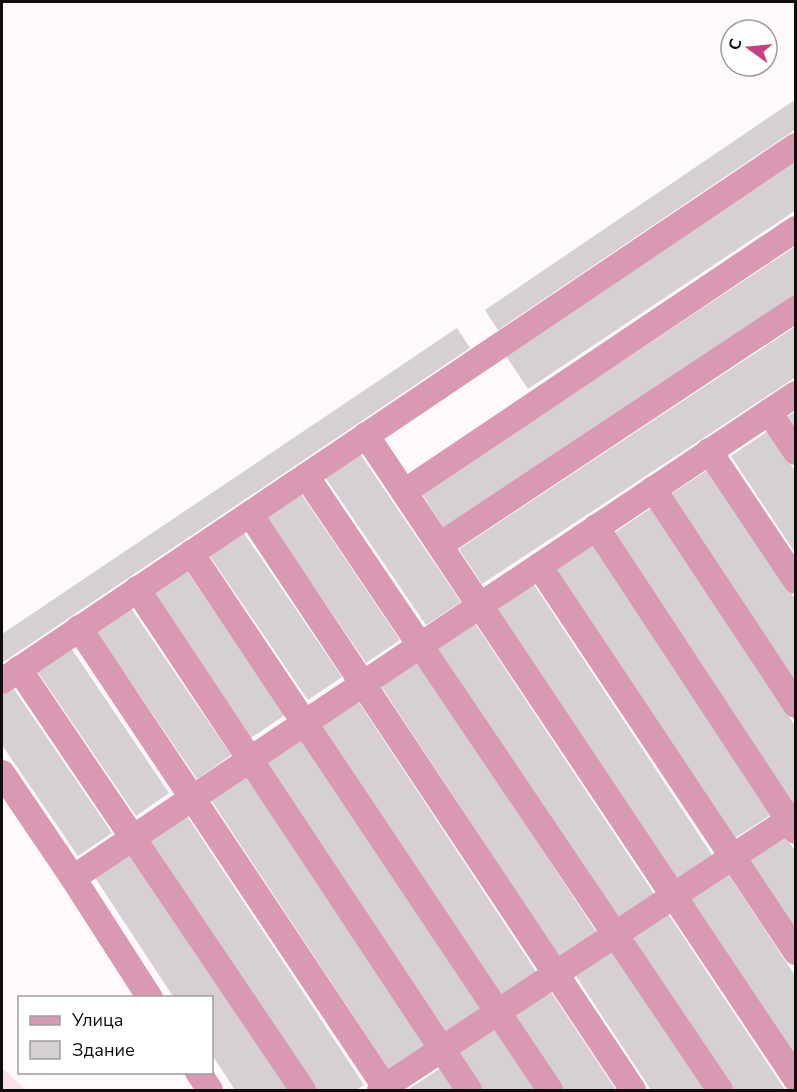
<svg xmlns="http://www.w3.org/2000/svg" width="797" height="1092" viewBox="0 0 797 1092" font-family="'Nunito Sans',sans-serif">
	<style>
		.green { fill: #fae0e9 }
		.building { fill: #d6d0d2 }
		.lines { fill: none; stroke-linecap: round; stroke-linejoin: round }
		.minor { stroke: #d999b2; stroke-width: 26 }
	</style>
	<rect width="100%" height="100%" fill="#fff9fb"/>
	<!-- green -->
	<polygon class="green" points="2,1068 26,1090 2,1090"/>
	<!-- building -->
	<g class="building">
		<polygon points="796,99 796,129 498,330 485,310"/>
		<polygon points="796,162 796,210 528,389 506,356"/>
		<polygon points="796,246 796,297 445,530 422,494"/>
		<polygon points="796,326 796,377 482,584 459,549"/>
		<polygon points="457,328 470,348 2,663 2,634"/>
		<polygon points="796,411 796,428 788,416"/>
		<polygon points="768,431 796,472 796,554 731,456"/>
		<polygon points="360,454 461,602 426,625 325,477"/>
		<polygon points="709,469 796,600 796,682 671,494"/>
		<polygon points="300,492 400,640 366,663 265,515"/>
		<polygon points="651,508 796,727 796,803 793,805 614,533"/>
		<polygon points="241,529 342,677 308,700 207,552"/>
		<polygon points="592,542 772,814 735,838 555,567"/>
		<polygon points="184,567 285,715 251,738 150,590"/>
		<polygon points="533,583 712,855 675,880 496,608"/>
		<polygon points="130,607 231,755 197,779 96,631"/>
		<polygon points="474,622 654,894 616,919 437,647"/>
		<polygon points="69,645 169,793 136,816 35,668"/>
		<polygon points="418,661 597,933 560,958 381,686"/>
		<polygon points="11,685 112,833 78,856 2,745 2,691"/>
		<polygon points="358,701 537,973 500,998 320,726"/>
		<polygon points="303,737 482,1009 445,1034 266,762"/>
		<polygon points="248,775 427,1047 390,1071 211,800"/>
		<polygon points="185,813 364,1085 356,1090 315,1090 148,838"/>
		<polygon points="784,835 796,852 796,934 747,860"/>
		<polygon points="131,851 289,1090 235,1090 212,1055 212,998 174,998 94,876"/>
		<polygon points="726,871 796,977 796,1058 689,896"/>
		<polygon points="665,909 785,1090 732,1090 628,934"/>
		<polygon points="611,948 705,1090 651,1090 574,973"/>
		<polygon points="551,992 616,1090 563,1090 514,1016"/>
		<polygon points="494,1028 535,1090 482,1090 456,1052"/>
		<polygon points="441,1068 455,1090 407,1090"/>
	</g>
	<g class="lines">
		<!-- minor -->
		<g class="minor">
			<polyline points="796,229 404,492 796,1079"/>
			<polyline points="769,412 796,452"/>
			<polyline points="366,435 404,492"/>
			<polyline points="709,451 796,581"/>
			<path d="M 306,476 C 445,680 581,886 720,1090"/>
			<polyline points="653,489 796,705"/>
			<polyline points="250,514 633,1090"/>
			<polyline points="596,527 796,831"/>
			<polyline points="440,545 796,309"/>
			<polyline points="191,553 550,1090"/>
			<polyline points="539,566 796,952"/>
			<polyline points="137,589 469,1090"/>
			<polyline points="79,628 387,1090"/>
			<polyline points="19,669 303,1090"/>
			<polyline points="2,681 796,146"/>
			<polyline points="2,773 73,878 796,394"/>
			<polyline points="73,878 150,998"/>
			<polyline points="198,1072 210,1090"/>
			<polyline points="380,1090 796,815"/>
		</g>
	</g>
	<!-- border -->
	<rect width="797" height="1092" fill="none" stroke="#0e0c0c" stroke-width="6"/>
	<!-- legend -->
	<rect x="18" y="996" width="195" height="78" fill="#ffffff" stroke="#9f9e9e" stroke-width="1.5"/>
	<rect x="30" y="1016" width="30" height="9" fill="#d999b2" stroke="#9f9e9e" stroke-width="1.5"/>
	<text x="72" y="1026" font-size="18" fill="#0e0c0c">Улица</text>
	<rect x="30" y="1041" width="30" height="18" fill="#d6d0d2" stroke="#9f9e9e" stroke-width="1.5"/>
	<text x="72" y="1056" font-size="18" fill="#0e0c0c">Здание</text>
	<!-- north arrow -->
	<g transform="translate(749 48) rotate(285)"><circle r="28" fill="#ffffff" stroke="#9f9e9e" stroke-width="1.5"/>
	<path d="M0-4.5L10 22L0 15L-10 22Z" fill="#c64082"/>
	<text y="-9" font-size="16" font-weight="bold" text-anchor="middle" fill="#0e0c0c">С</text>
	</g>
</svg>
